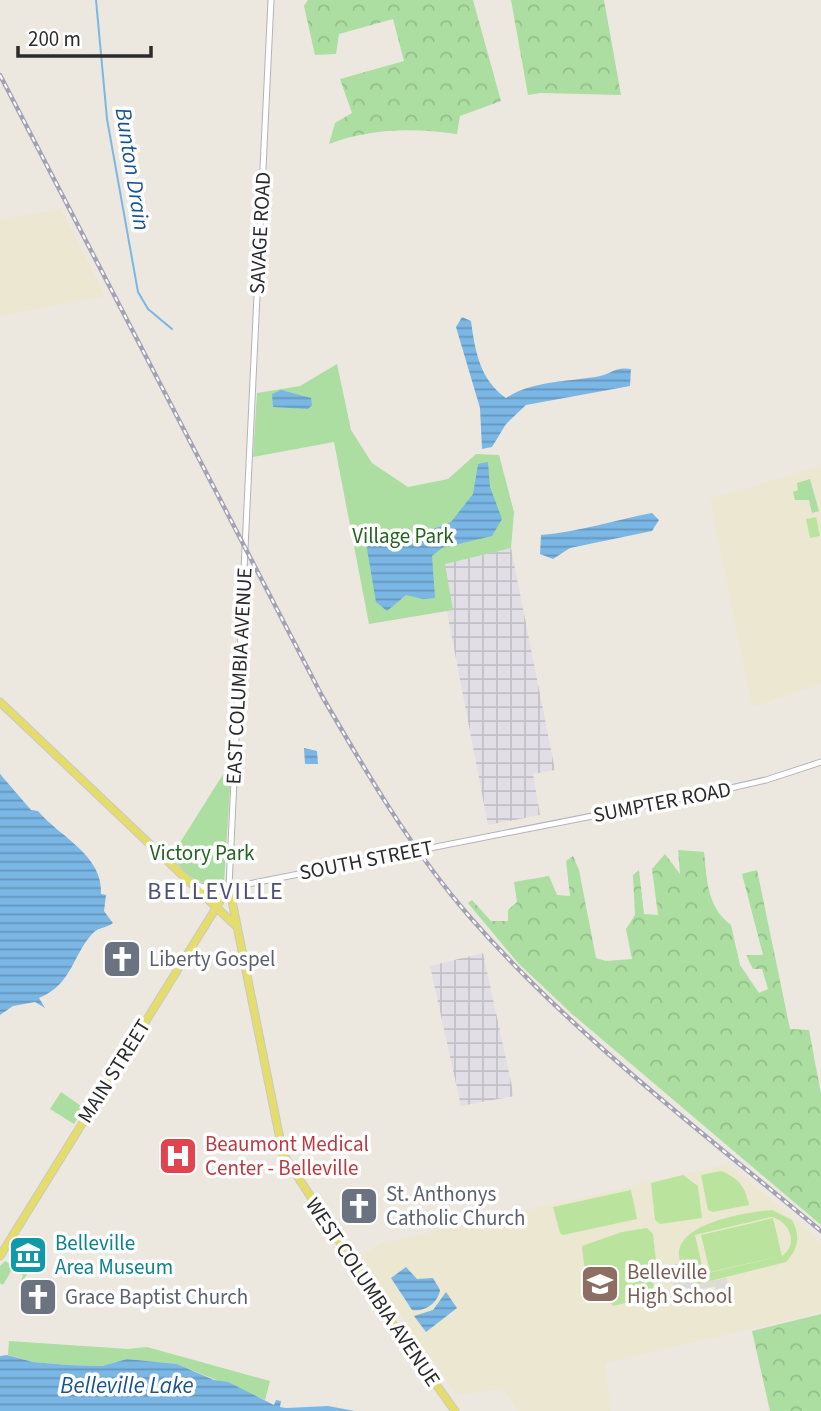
<svg xmlns="http://www.w3.org/2000/svg" width="821" height="1411" viewBox="0 0 821 1411" font-family="'Source Sans 3',sans-serif">
	<style>
		.industrial { fill: url(#industrial-grid) }
		.education { fill: #ece7d0 }
		.forest { fill: url(#forest-crowns) }
		.park { fill: #abdea0 }
		.pitch { fill: #bae49d; fill-rule: evenodd }
		.plaza { fill: #dcdbd5 }
		.water { fill: url(#water-rules) }
		.lines { fill: none; stroke-linecap: round; stroke-linejoin: round }
		.stream { stroke: #7bb7e5; stroke-width: 2 }
		.minor-casing { stroke: #b2b2bd; stroke-width: 7 }
		.major-casing { stroke: #c8c8c8; stroke-width: 9 }
		.minor { stroke: #fff; stroke-width: 5 }
		.major { stroke: #e5dd6b; stroke-width: 7 }
		.rail-casing { stroke: #a2a2b4; stroke-width: 4.5 }
		.rail { stroke: #fff; stroke-width: 2; stroke-dasharray: 5; stroke-linecap: butt }
		.labels { text-anchor: middle; stroke-width: 7; stroke-linejoin: round; paint-order: stroke }
		.street-label { font-size: 21px; fill: #2b2b2b; stroke: #fff }
		.park-label { font-size: 21px; fill: #246321; stroke: #fff }
		.worship-label { font-size: 21px; fill: #5b616d; stroke: #fff; text-anchor: start }
		.health-label { font-size: 21px; fill: #be3a42; stroke: #fff; text-anchor: start }
		.culture-label { font-size: 21px; fill: #0d838f; stroke: #fff; text-anchor: start }
		.education-label { font-size: 21px; fill: #785e54; stroke: #fff; text-anchor: start }
		.water-label { font-size: 23px; font-style: italic; fill: #195492; stroke: #fff }
		.quarter-label { font-size: 24px; letter-spacing: 2px; fill: #4f5078; stroke: #fff }
	</style>
	<defs>
		<pattern id="industrial-grid" width="8" height="8" patternUnits="userSpaceOnUse" patternTransform="scale(1.75)"><rect width="8" height="8" fill="#e1dfe5"/><path d="M0 4h8M4 0v8" fill="none" stroke="#c1c0c5"/></pattern>
		<pattern id="forest-crowns" width="20" height="18" patternUnits="userSpaceOnUse" patternTransform="scale(1.75)"><rect width="20" height="18" fill="#abdea0"/><path d="M2 6a3 3 0 1 1 6 0M12 15a3 3 0 1 1 6 0" fill="none" stroke="#93bf8a"/></pattern>
		<pattern id="water-rules" width="6" height="5" patternUnits="userSpaceOnUse" patternTransform="scale(1.75)"><rect width="6" height="5" fill="#7bb7e5"/><path d="M0 2.5h6" fill="none" stroke="#6595ba"/></pattern>
	</defs>
	<rect width="100%" height="100%" fill="#ece8df"/>
	<!-- industrial -->
	<g class="industrial">
		<polygon points="511,548 555,770 533,774 540,815 488,825 438,565"/>
		<polygon points="483,953 514,1096 461,1106 430,966"/>
	</g>
	<!-- education -->
	<g class="education">
		<polygon points="61,209 105,296 0,316 0,220"/>
		<polygon points="821,466 821,684 752,707 710,499"/>
		<polygon points="728,1164 821,1242 821,1312 605,1363 611,1411 519,1411 503,1389 456,1395 360,1257 379,1244"/>
	</g>
	<!-- forest -->
	<g class="forest">
		<path d="M 308,0 L 473,0 L 501,101 L 460,116 L 457,134 C 412,128 372,128 329,144 L 335,123 L 352,113 L 340,79 L 404,61 L 393,19 L 339,34 L 336,54 L 315,55 L 304,6 Z"/>
		<polygon points="511,0 604,0 621,95 541,93 528,95"/>
		<path d="M 678,850 L 704,852 C 707,880 707,907 731,925 L 740,965 L 759,993 L 768,989 L 762,969 L 753,969 L 746,955 L 763,955 L 742,874 L 757,870 L 790,1029 L 809,1030 L 821,1094 L 821,1225 L 571,1013 L 518,963 L 468,903 L 472,900 L 491,921 L 508,921 L 508,910 L 517,902 L 514,882 L 549,876 L 557,895 L 570,896 L 566,861 L 573,856 L 579,870 L 596,958 L 606,961 L 632,959 L 626,929 L 635,915 L 633,875 L 639,870 L 644,914 L 658,915 L 652,869 L 665,854 L 680,874 Z"/>
		<polygon points="821,1314 821,1411 770,1411 752,1331"/>
	</g>
	<!-- park -->
	<g class="park">
		<polygon points="337,364 351,430 372,463 408,487 448,479 476,454 499,455 514,512 511,548 445,564 453,610 369,624 334,442 253,457 257,393 300,386"/>
		<polygon points="810,479 819,511 812,513 809,500 795,500 793,492 798,490 797,483"/>
		<path d="M 227,768 L 231,771 L 224,883 C 194,887 191,877 171,857 Z"/>
		<polygon points="61,1092 84,1108 74,1124 50,1109"/>
		<polygon points="18,1238 37,1249 29,1263 9,1250"/>
		<polygon points="5,1261 27,1275 21,1282 23,1275 13,1268 3,1285 0,1283 0,1266"/>
		<polygon points="9,1341 128,1349 147,1347 270,1381 265,1400 177,1364 127,1359 102,1366 68,1365 33,1362 8,1355"/>
	</g>
	<!-- pitch -->
	<g class="pitch">
		<polygon points="816,517 820,536 810,538 806,519"/>
		<path d="M 721,1171 C 739,1178 745,1187 749,1205 L 713,1212 L 708,1210 L 701,1175 Z"/>
		<polygon points="683,1175 698,1186 702,1218 660,1224 655,1220 651,1183"/>
		<polygon points="631,1190 637,1219 563,1235 560,1233 553,1207"/>
		<path d="M 772,1210 L 792,1220 C 801,1236 798,1249 786,1262 L 694,1285 C 691,1274 680,1268 679,1256 C 676,1223 747,1212 772,1210 ZM 772,1217 C 790,1222 799,1244 782,1256 L 773,1218 L 701,1235 L 710,1272 L 781,1256 L 704,1274 L 695,1235 Z"/>
		<polygon points="647,1228 653,1234 656,1261 652,1297 613,1306 584,1265 582,1246 622,1232"/>
	</g>
	<!-- plaza -->
	<polygon class="plaza" points="671,1264 680,1264 693,1285 726,1278 732,1297 719,1300 715,1286 665,1297 667,1291 675,1288 670,1269 662,1271 661,1266"/>
	<!-- water -->
	<g class="water">
		<path d="M 462,317 L 471,321 C 475,351 480,380 506,398 C 532,381 564,382 595,377 C 610,375 615,366 631,369 L 630,386 L 526,405 L 506,424 L 492,447 L 482,449 L 480,408 L 456,327 Z"/>
		<polygon points="281,390 311,398 312,405 308,409 273,407 272,394"/>
		<polygon points="488,462 490,487 502,519 492,536 442,548 432,556 435,598 423,599 406,595 387,611 376,602 365,537 368,528 405,540 451,522 473,494 478,464"/>
		<path d="M 652,513 L 659,520 L 652,531 L 570,548 L 553,559 L 540,554 L 541,535 C 579,532 615,520 652,513 Z"/>
		<polygon points="304,748 317,751 318,764 305,764"/>
		<path d="M 0,774 L 31,810 L 38,811 C 61,838 103,855 101,894 L 106,895 L 104,911 L 113,923 C 107,928 99,927 93,933 C 72,955 73,984 39,998 L 45,1008 L 35,1002 L 13,1006 L 0,1015 Z"/>
		<path d="M 406,1267 L 417,1279 L 433,1278 L 440,1290 C 438,1303 425,1312 412,1310 L 391,1278 Z"/>
		<polygon points="446,1292 457,1308 426,1332 414,1316 433,1310"/>
		<polygon points="7,1355 33,1362 68,1365 102,1366 127,1359 177,1364 214,1380 228,1382 274,1405 276,1400 281,1401 280,1407 286,1408 328,1406 355,1411 0,1411 0,1356"/>
	</g>
	<g class="lines">
		<!-- stream -->
		<polyline class="stream" points="96,0 107,119 138,292 148,309 172,329"/>
		<!-- minor casing -->
		<g class="minor-casing">
			<g id="minor">
				<polyline points="193,884 207,888 238,886 709,793 766,780 821,762"/>
				<polyline points="229,886 271,0"/>
			</g>
		</g>
		<!-- major casing -->
		<g class="major-casing">
			<g id="major">
				<polyline points="0,702 235,925"/>
				<polyline points="229,886 283,1154 393,1324 455,1411"/>
				<polyline points="0,1256 229,887"/>
			</g>
		</g>
		<!-- minor -->
		<use href="#minor" class="minor"/>
		<!-- major -->
		<use href="#major" class="major"/>
		<!-- rail casing -->
		<g class="rail-casing">
			<path id="rail" d="M 0,75 L 322,696 C 366,772 411,849 469,916 C 573,1035 700,1130 821,1231"/>
		</g>
		<!-- rail -->
		<use href="#rail" class="rail"/>
	</g>
	<!-- icons -->
	<defs>
		<g id="church-square" transform="scale(2.0125)"><rect x="-9" y="-9" width="18" height="18" rx="4" fill="#6b7280" stroke="#fff"/><path d="M-1.2-6h2.4v3.5h3.3v2.4h-3.3V6h-2.4V-.1h-3.3v-2.4h3.3Z" fill="#fff"/></g>
		<g id="hospital-square" transform="scale(2.0125)"><rect x="-9" y="-9" width="18" height="18" rx="4" fill="#e0444e" stroke="#fff"/><path d="M-5-5h3v3.5h4V-5h3V5h-3V1.5h-4V5h-3Z" fill="#fff"/></g>
		<g id="museum-square" transform="scale(2.0125)"><rect x="-9" y="-9" width="18" height="18" rx="4" fill="#0f9aa8" stroke="#fff"/><path d="M0-6L6-3V-2H-6V-3ZM-5-1h2V3h-2ZM-1-1h2V3h-2ZM3-1h2V3H3ZM-6 4H6V6H-6Z" fill="#fff"/></g>
		<g id="school-square" transform="scale(2.0125)"><rect x="-9" y="-9" width="18" height="18" rx="4" fill="#8d6e63" stroke="#fff"/><path d="M0-5L7-2L0 1L-7-2ZM-4 1L0 2.5L4 1V4Q0 6-4 4Z" fill="#fff"/></g>
	</defs>
	<g fill-rule="evenodd">
		<use href="#church-square" x="122" y="959"/>
		<use href="#hospital-square" x="178" y="1156"/>
		<use href="#church-square" x="359" y="1206"/>
		<use href="#museum-square" x="28" y="1255"/>
		<use href="#school-square" x="600" y="1284"/>
		<use href="#church-square" x="38" y="1297"/>
	</g>
	<g class="labels">
		<!-- street labels -->
		<g class="street-label">
			<text transform="translate(260 233) rotate(-87)" y="7">SAVAGE ROAD</text>
			<text transform="translate(239 676) rotate(-87)" y="7">EAST COLUMBIA AVENUE</text>
			<text transform="translate(662 802) rotate(-11)" y="7">SUMPTER ROAD</text>
			<text transform="translate(366 860) rotate(-11)" y="7">SOUTH STREET</text>
			<text transform="translate(114 1071) rotate(-58)" y="7">MAIN STREET</text>
			<text transform="translate(373 1292) rotate(56)" y="7">WEST COLUMBIA AVENUE</text>
		</g>
		<!-- park labels -->
		<g class="park-label">
			<text x="403" y="543">Village Park</text>
			<text x="202" y="860">Victory Park</text>
		</g>
		<!-- worship labels -->
		<g class="worship-label">
			<text x="149" y="966">Liberty Gospel</text>
			<text x="386" y="1201">St. Anthonys<tspan x="386" dy="24">Catholic Church</tspan></text>
			<text x="65" y="1304">Grace Baptist Church</text>
		</g>
		<!-- health labels -->
		<g class="health-label">
			<text x="205" y="1151">Beaumont Medical<tspan x="205" dy="24">Center - Belleville</tspan></text>
		</g>
		<!-- culture labels -->
		<g class="culture-label">
			<text x="55" y="1250">Belleville<tspan x="55" dy="24">Area Museum</tspan></text>
		</g>
		<!-- education labels -->
		<g class="education-label">
			<text x="627" y="1279">Belleville<tspan x="627" dy="24">High School</tspan></text>
		</g>
		<!-- water labels -->
		<g class="water-label">
			<text transform="translate(133 169) rotate(81)" y="8">Bunton Drain</text>
			<text x="127" y="1393">Belleville Lake</text>
		</g>
		<!-- quarter labels -->
		<g class="quarter-label">
			<text x="216" y="899">BELLEVILLE</text>
		</g>
	</g>
	<!-- scale -->
	<path d="M18 46v10h133v-10" fill="none" stroke="#2b2b2b" stroke-width="3.5"/>
	<text x="28" y="46" font-size="21" fill="#2b2b2b" stroke="#ffffff" stroke-width="5" paint-order="stroke">200 m</text>
</svg>
